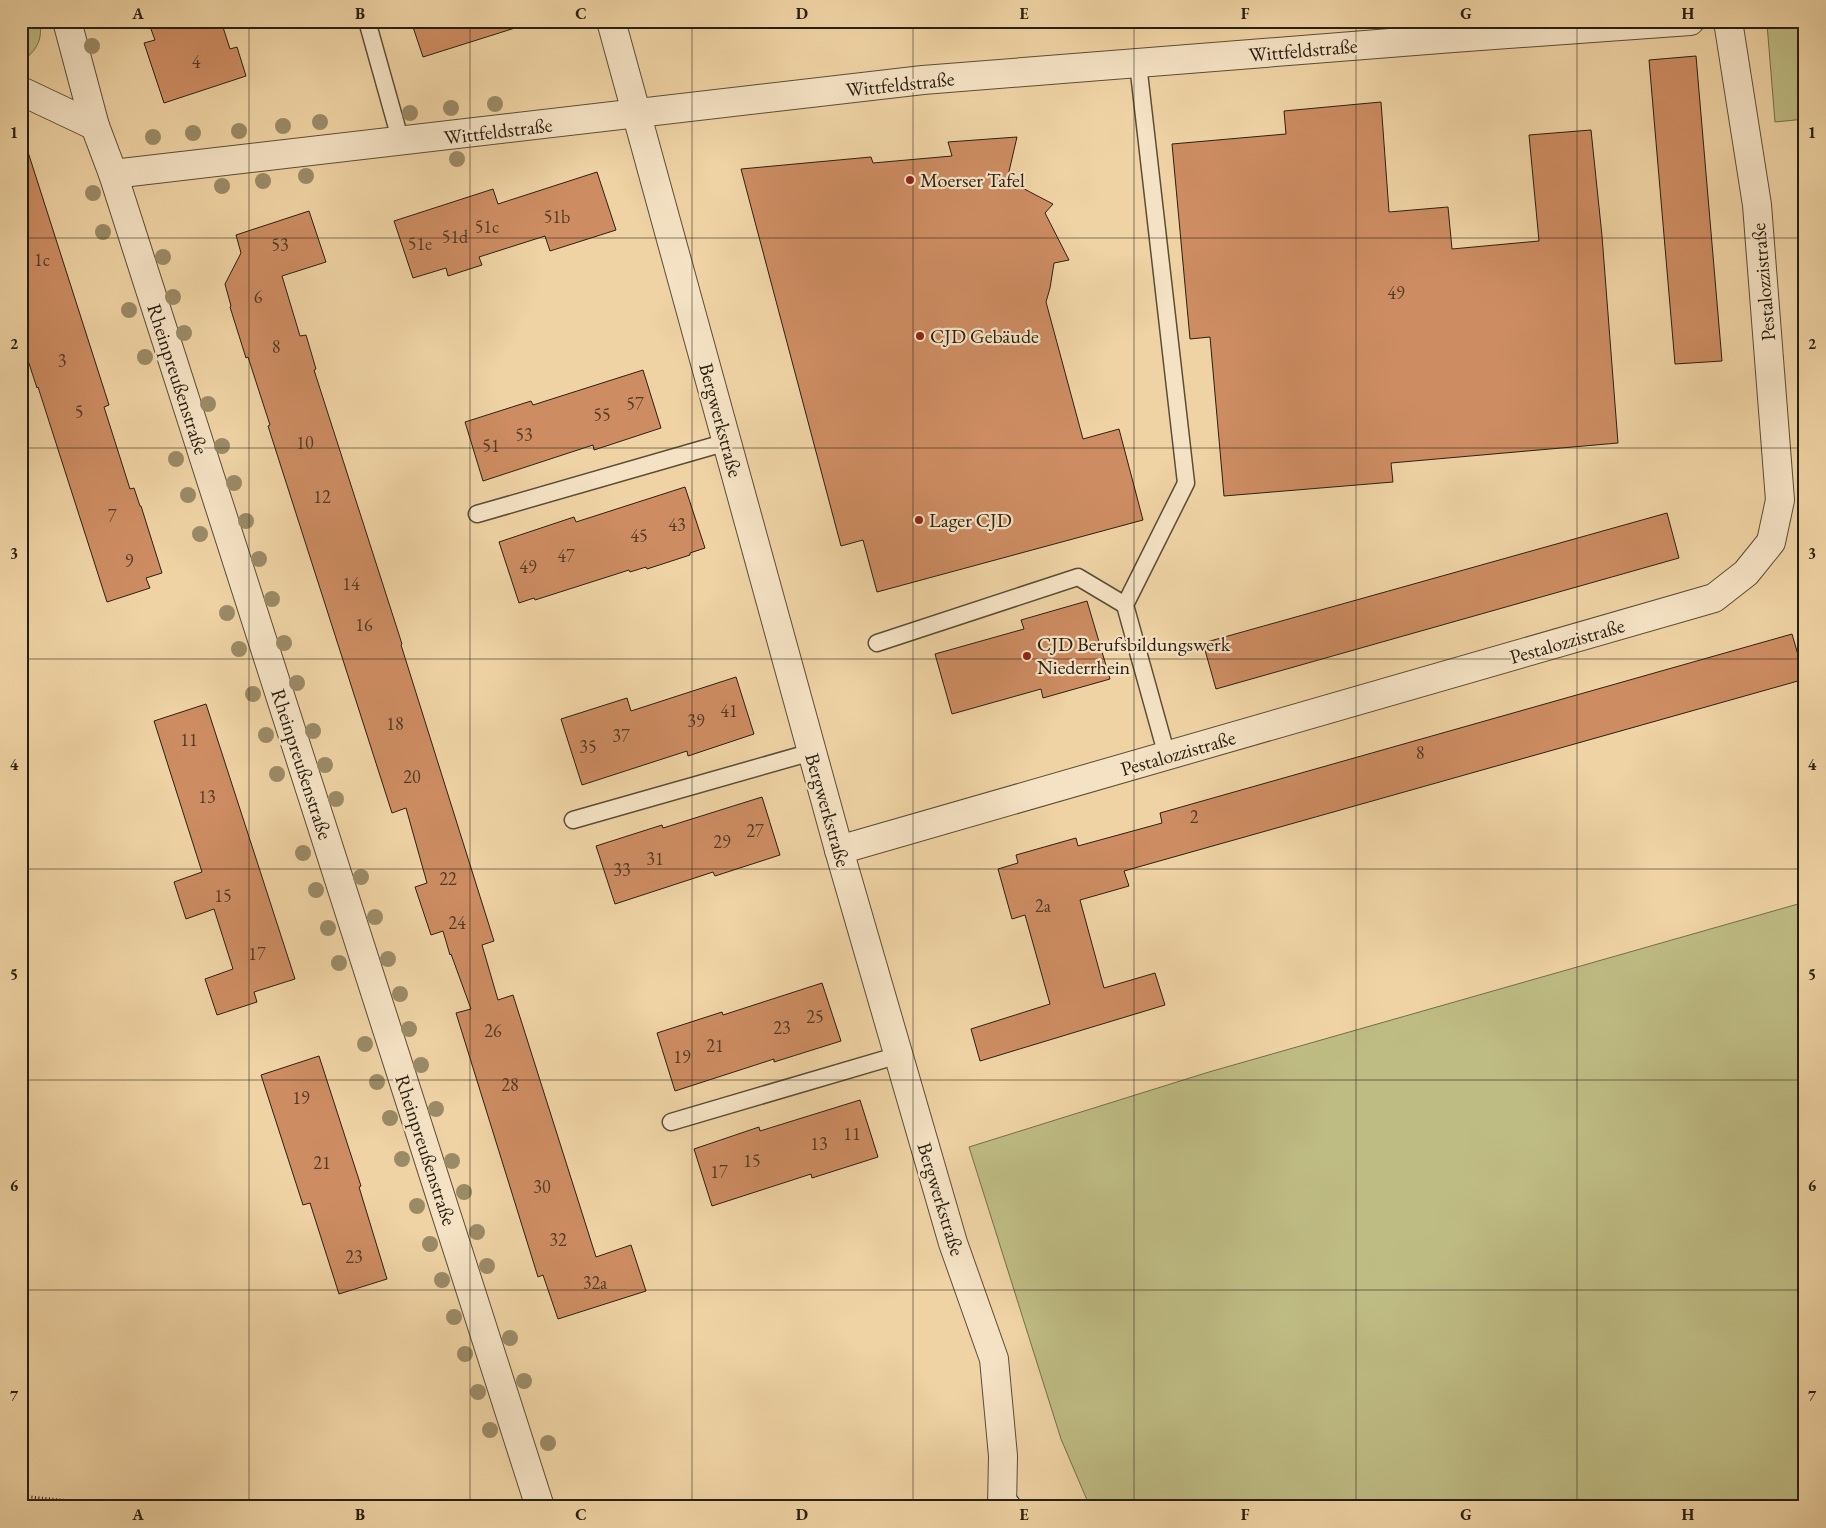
<svg xmlns="http://www.w3.org/2000/svg" width="1826" height="1528" viewBox="0 0 1826 1528" font-family="'EB Garamond',serif">
	<style>
		.green { fill: #bebb83; stroke: #746e4a }
		.building { fill: #cd8c62; stroke: #2a2012 }
		.lines { fill: none; stroke-linecap: round; stroke-linejoin: round }
		.lane-casing { stroke: #5b4d36; stroke-width: 19 }
		.street-casing { stroke: #5b4d36; stroke-width: 30 }
		.secondary-casing { stroke: #2a2012; stroke-width: 30 }
		.path { stroke: #2a2012; stroke-width: 3; stroke-dasharray: 1 2.5; stroke-linecap: butt }
		.lane { stroke: #f5e2c4; stroke-width: 16 }
		.street { stroke: #f5e2c4; stroke-width: 28 }
		.secondary { stroke: #f5e2c4; stroke-width: 28 }
		.tree { fill: #9b8a66 }
		.grid { fill: none; stroke: #2a2012; stroke-width: 1; stroke-opacity: 0.55 }
		.poi-dot { fill: #8f2418; stroke: #f5e2c4; stroke-width: 2 }
		.labels { text-anchor: middle; stroke-width: 4.5; stroke-linejoin: round; paint-order: stroke }
		.number-label { font-size: 18px; fill: #533b26 }
		.street-label { font-size: 20px; fill: #2a2012; stroke: #f5e2c4 }
		.poi-label { font-size: 20px; fill: #2a2012; stroke: #f5e2c4; text-anchor: start }
		.neatline { fill: none; stroke: #2a2012; stroke-width: 2 }
		.grid-label { font-size: 16px; text-anchor: middle; font-weight: bold; fill: #2a2012 }
	</style>
	<rect width="100%" height="100%" fill="#efd3a4"/>
	<filter id="stains"><feTurbulence type="fractalNoise" baseFrequency=".004" numOctaves="4"/><feColorMatrix values="0 0 0 0 .2 0 0 0 0 .09 0 0 0 0 .02 0 0 0 .5 -.17"/></filter>
	<radialGradient id="worn" r=".72"><stop offset=".6" stop-color="#630" stop-opacity="0"/><stop offset="1" stop-color="#630" stop-opacity=".3"/></radialGradient>
	<!-- green -->
	<g class="green">
		<path d="M 21,21 L 39,21 C 44,38 36,53 21,61 Z"/>
		<polygon points="1789,21 1805,21 1805,119 1775,122 1767,24"/>
		<polygon points="1805,902 1805,1507 1090,1507 1061,1439 969,1147 1209,1072"/>
	</g>
	<!-- building -->
	<g class="building">
		<polygon points="148,21 221,21 230,49 237,47 246,76 164,103 144,43 155,40"/>
		<polygon points="411,21 514,21 515,28 423,57"/>
		<polygon points="1696,56 1722,361 1675,364 1649,60"/>
		<polygon points="1381,102 1389,212 1448,207 1452,249 1539,241 1529,135 1591,130 1602,236 1618,443 1391,463 1393,482 1224,496 1210,337 1190,339 1172,144 1286,134 1284,111"/>
		<polygon points="1017,137 1007,180 1053,204 1045,213 1069,260 1054,263 1050,288 1046,302 1083,439 1119,429 1143,520 877,592 863,540 841,546 741,169 871,157 873,163 952,156 948,142"/>
		<polygon points="28,152 109,405 104,407 130,489 134,488 140,506 141,506 162,573 146,578 150,588 107,602 38,387 37,388 21,339 21,153"/>
		<polygon points="597,172 616,230 550,251 545,236 479,257 482,265 448,276 446,268 413,278 394,221 493,189 498,204"/>
		<polygon points="309,211 326,262 282,276 300,336 306,335 316,369 314,370 402,644 401,645 494,941 482,945 498,1000 513,995 596,1257 631,1245 646,1291 558,1319 543,1275 538,1277 456,1013 471,1009 451,954 450,955 443,931 431,935 415,887 427,883 406,808 392,813 268,426 270,425 248,357 246,358 230,307 231,306 225,284 241,253 236,235"/>
		<polygon points="643,370 661,428 594,450 593,445 483,481 465,422 531,401 533,405"/>
		<polygon points="685,487 705,548 690,553 690,555 647,569 646,567 630,572 629,570 535,600 534,598 519,603 499,542 574,517 576,522"/>
		<polygon points="1667,513 1679,558 1216,689 1203,643"/>
		<polygon points="1087,601 1110,679 1043,698 1041,689 952,714 935,654 1024,629 1021,620"/>
		<polygon points="1792,634 1805,679 1124,871 1129,886 1080,900 1104,988 1155,973 1165,1005 980,1061 971,1029 1050,1004 1025,915 1012,919 998,869 1018,863 1016,855 1076,838 1078,846 1162,823 1160,813"/>
		<polygon points="736,677 754,734 688,756 687,751 582,785 561,719 627,698 631,711"/>
		<polygon points="206,704 295,979 254,992 257,1002 217,1015 205,979 233,969 214,909 186,919 174,882 202,872 154,721"/>
		<polygon points="762,797 780,855 715,876 713,872 615,904 596,846 662,825 663,828"/>
		<polygon points="822,983 841,1041 774,1062 774,1059 675,1091 657,1033 722,1012 723,1015"/>
		<polygon points="319,1056 361,1186 359,1187 387,1279 339,1294 310,1203 303,1205 261,1075"/>
		<polygon points="860,1100 878,1157 812,1178 811,1174 712,1206 694,1149 759,1127 760,1131"/>
	</g>
	<g class="lines">
		<!-- lane casing -->
		<g class="lane-casing">
			<g id="lane">
				<polyline points="367,21 401,142"/>
				<polyline points="1138,64 1186,483 1125,605 1167,756"/>
				<polyline points="477,514 727,442"/>
				<polyline points="877,643 1078,577 1125,605"/>
				<polyline points="573,820 812,752"/>
				<polyline points="671,1122 899,1055"/>
			</g>
		</g>
		<!-- street casing -->
		<g class="street-casing">
			<g id="street">
				<polyline points="67,21 95,126 113,174 540,1507"/>
				<polyline points="611,21 839,850 953,1243 994,1359 1003,1456 1002,1507"/>
				<polyline points="21,91 95,126"/>
				<polyline points="113,174 923,80 1453,38 1690,21"/>
				<polyline points="839,850 1714,598 1746,573 1771,542 1780,500 1757,205 1728,21"/>
			</g>
		</g>
		<!-- secondary casing -->
		<g class="secondary-casing">
			<polyline id="secondary" points="1002,1503 1007,1507"/>
		</g>
		<!-- path -->
		<polyline class="path" points="21,1496 129,1507"/>
		<!-- lane -->
		<use href="#lane" class="lane"/>
		<!-- street -->
		<use href="#street" class="street"/>
		<!-- secondary -->
		<use href="#secondary" class="secondary"/>
	</g>
	<!-- trees -->
	<g class="tree">
		<circle cx="92" cy="46" r="8"/>
		<circle cx="495" cy="104" r="8"/>
		<circle cx="451" cy="108" r="8"/>
		<circle cx="410" cy="113" r="8"/>
		<circle cx="320" cy="122" r="8"/>
		<circle cx="283" cy="126" r="8"/>
		<circle cx="239" cy="131" r="8"/>
		<circle cx="193" cy="133" r="8"/>
		<circle cx="153" cy="137" r="8"/>
		<circle cx="457" cy="159" r="8"/>
		<circle cx="306" cy="176" r="8"/>
		<circle cx="263" cy="181" r="8"/>
		<circle cx="222" cy="186" r="8"/>
		<circle cx="93" cy="193" r="8"/>
		<circle cx="103" cy="232" r="8"/>
		<circle cx="163" cy="257" r="8"/>
		<circle cx="173" cy="297" r="8"/>
		<circle cx="129" cy="310" r="8"/>
		<circle cx="184" cy="333" r="8"/>
		<circle cx="145" cy="357" r="8"/>
		<circle cx="208" cy="404" r="8"/>
		<circle cx="222" cy="446" r="8"/>
		<circle cx="176" cy="459" r="8"/>
		<circle cx="234" cy="483" r="8"/>
		<circle cx="188" cy="495" r="8"/>
		<circle cx="246" cy="521" r="8"/>
		<circle cx="200" cy="534" r="8"/>
		<circle cx="259" cy="559" r="8"/>
		<circle cx="272" cy="599" r="8"/>
		<circle cx="227" cy="613" r="8"/>
		<circle cx="284" cy="643" r="8"/>
		<circle cx="239" cy="649" r="8"/>
		<circle cx="297" cy="683" r="8"/>
		<circle cx="253" cy="694" r="8"/>
		<circle cx="313" cy="731" r="8"/>
		<circle cx="266" cy="735" r="8"/>
		<circle cx="325" cy="765" r="8"/>
		<circle cx="277" cy="774" r="8"/>
		<circle cx="336" cy="799" r="8"/>
		<circle cx="303" cy="853" r="8"/>
		<circle cx="361" cy="877" r="8"/>
		<circle cx="316" cy="890" r="8"/>
		<circle cx="375" cy="917" r="8"/>
		<circle cx="328" cy="928" r="8"/>
		<circle cx="388" cy="959" r="8"/>
		<circle cx="339" cy="963" r="8"/>
		<circle cx="400" cy="994" r="8"/>
		<circle cx="409" cy="1029" r="8"/>
		<circle cx="365" cy="1044" r="8"/>
		<circle cx="421" cy="1065" r="8"/>
		<circle cx="377" cy="1082" r="8"/>
		<circle cx="436" cy="1109" r="8"/>
		<circle cx="390" cy="1118" r="8"/>
		<circle cx="402" cy="1159" r="8"/>
		<circle cx="452" cy="1161" r="8"/>
		<circle cx="464" cy="1192" r="8"/>
		<circle cx="417" cy="1206" r="8"/>
		<circle cx="477" cy="1232" r="8"/>
		<circle cx="430" cy="1244" r="8"/>
		<circle cx="487" cy="1266" r="8"/>
		<circle cx="442" cy="1280" r="8"/>
		<circle cx="454" cy="1317" r="8"/>
		<circle cx="510" cy="1338" r="8"/>
		<circle cx="465" cy="1354" r="8"/>
		<circle cx="524" cy="1381" r="8"/>
		<circle cx="478" cy="1392" r="8"/>
		<circle cx="490" cy="1430" r="8"/>
		<circle cx="548" cy="1443" r="8"/>
	</g>
	<!-- grid -->
	<path class="grid" d="M 249,21 L 249,1507M 470,21 L 470,1507M 692,21 L 692,1507M 913,21 L 913,1507M 1134,21 L 1134,1507M 1356,21 L 1356,1507M 1577,21 L 1577,1507M 21,238 L 1805,238M 21,448 L 1805,448M 21,659 L 1805,659M 21,869 L 1805,869M 21,1080 L 1805,1080M 21,1290 L 1805,1290"/>
	<!-- markers -->
	<g class="poi-dot">
		<circle cx="910" cy="180" r="5"/>
		<circle cx="920" cy="336" r="5"/>
		<circle cx="919" cy="520" r="5"/>
		<circle cx="1027" cy="656" r="5"/>
	</g>
	<g class="labels">
		<!-- number labels -->
		<g class="number-label">
			<text x="196" y="68">4</text>
			<text x="557" y="223">51b</text>
			<text x="487" y="233">51c</text>
			<text x="455" y="243">51d</text>
			<text x="420" y="250">51e</text>
			<text x="280" y="251">53</text>
			<text x="42" y="266">1c</text>
			<text x="1396" y="299">49</text>
			<text x="258" y="303">6</text>
			<text x="276" y="353">8</text>
			<text x="62" y="367">3</text>
			<text x="635" y="410">57</text>
			<text x="79" y="418">5</text>
			<text x="602" y="421">55</text>
			<text x="524" y="441">53</text>
			<text x="305" y="449">10</text>
			<text x="491" y="452">51</text>
			<text x="322" y="503">12</text>
			<text x="112" y="522">7</text>
			<text x="677" y="531">43</text>
			<text x="639" y="542">45</text>
			<text x="566" y="562">47</text>
			<text x="129" y="567">9</text>
			<text x="528" y="573">49</text>
			<text x="351" y="590">14</text>
			<text x="364" y="631">16</text>
			<text x="729" y="717">41</text>
			<text x="696" y="727">39</text>
			<text x="395" y="730">18</text>
			<text x="621" y="742">37</text>
			<text x="189" y="746">11</text>
			<text x="588" y="753">35</text>
			<text x="1420" y="759">8</text>
			<text x="412" y="783">20</text>
			<text x="207" y="803">13</text>
			<text x="1194" y="823">2</text>
			<text x="755" y="837">27</text>
			<text x="722" y="848">29</text>
			<text x="655" y="865">31</text>
			<text x="622" y="876">33</text>
			<text x="448" y="885">22</text>
			<text x="223" y="902">15</text>
			<text x="1043" y="912">2a</text>
			<text x="457" y="929">24</text>
			<text x="257" y="960">17</text>
			<text x="815" y="1023">25</text>
			<text x="782" y="1034">23</text>
			<text x="493" y="1037">26</text>
			<text x="715" y="1052">21</text>
			<text x="682" y="1063">19</text>
			<text x="510" y="1091">28</text>
			<text x="301" y="1104">19</text>
			<text x="852" y="1140">11</text>
			<text x="819" y="1150">13</text>
			<text x="752" y="1167">15</text>
			<text x="322" y="1169">21</text>
			<text x="719" y="1178">17</text>
			<text x="542" y="1193">30</text>
			<text x="558" y="1246">32</text>
			<text x="354" y="1263">23</text>
			<text x="595" y="1289">32a</text>
		</g>
		<!-- street labels -->
		<g class="street-label">
			<text transform="translate(1303 50) rotate(-5)" y="7">Wittfeldstraße</text>
			<text transform="translate(900 84) rotate(-6)" y="7">Wittfeldstraße</text>
			<text transform="translate(498 131) rotate(-7)" y="7">Wittfeldstraße</text>
			<text transform="translate(1763 282) rotate(-95)" y="7">Pestalozzistraße</text>
			<text transform="translate(178 379) rotate(72)" y="7">Rheinpreußenstraße</text>
			<text transform="translate(721 420) rotate(75)" y="7">Bergwerkstraße</text>
			<text transform="translate(1567 641) rotate(-16)" y="7">Pestalozzistraße</text>
			<text transform="translate(1178 753) rotate(-16)" y="7">Pestalozzistraße</text>
			<text transform="translate(302 764) rotate(72)" y="7">Rheinpreußenstraße</text>
			<text transform="translate(828 810) rotate(74)" y="7">Bergwerkstraße</text>
			<text transform="translate(426 1150) rotate(72)" y="7">Rheinpreußenstraße</text>
			<text transform="translate(941 1199) rotate(73)" y="7">Bergwerkstraße</text>
		</g>
		<!-- poi labels -->
		<g class="poi-label">
			<text x="920" y="187">Moerser Tafel</text>
			<text x="930" y="343">CJD Gebäude</text>
			<text x="929" y="527">Lager CJD</text>
			<text x="1037" y="651">CJD Berufsbildungswerk<tspan x="1037" dy="23">Niederrhein</tspan></text>
		</g>
	</g>
	<!-- margin -->
	<rect width="1826" height="1528" fill="none" stroke="#efd3a4" stroke-width="55"/>
	<rect x="28" y="28" width="1770" height="1472" class="neatline"/>
	<g class="grid-label">
		<text x="138" y="19">A</text>
		<text x="360" y="19">B</text>
		<text x="581" y="19">C</text>
		<text x="802" y="19">D</text>
		<text x="1024" y="19">E</text>
		<text x="1245" y="19">F</text>
		<text x="1466" y="19">G</text>
		<text x="1688" y="19">H</text>
		<text x="14" y="138">1</text>
		<text x="1812" y="138">1</text>
		<text x="14" y="349">2</text>
		<text x="1812" y="349">2</text>
		<text x="14" y="559">3</text>
		<text x="1812" y="559">3</text>
		<text x="14" y="770">4</text>
		<text x="1812" y="770">4</text>
		<text x="14" y="980">5</text>
		<text x="1812" y="980">5</text>
		<text x="14" y="1191">6</text>
		<text x="1812" y="1191">6</text>
		<text x="14" y="1401">7</text>
		<text x="1812" y="1401">7</text>
		<text x="138" y="1520">A</text>
		<text x="360" y="1520">B</text>
		<text x="581" y="1520">C</text>
		<text x="802" y="1520">D</text>
		<text x="1024" y="1520">E</text>
		<text x="1245" y="1520">F</text>
		<text x="1466" y="1520">G</text>
		<text x="1688" y="1520">H</text>
	</g>
	<rect width="100%" height="100%" filter="url(#stains)"/>
	<rect width="100%" height="100%" fill="url(#worn)"/>
</svg>
